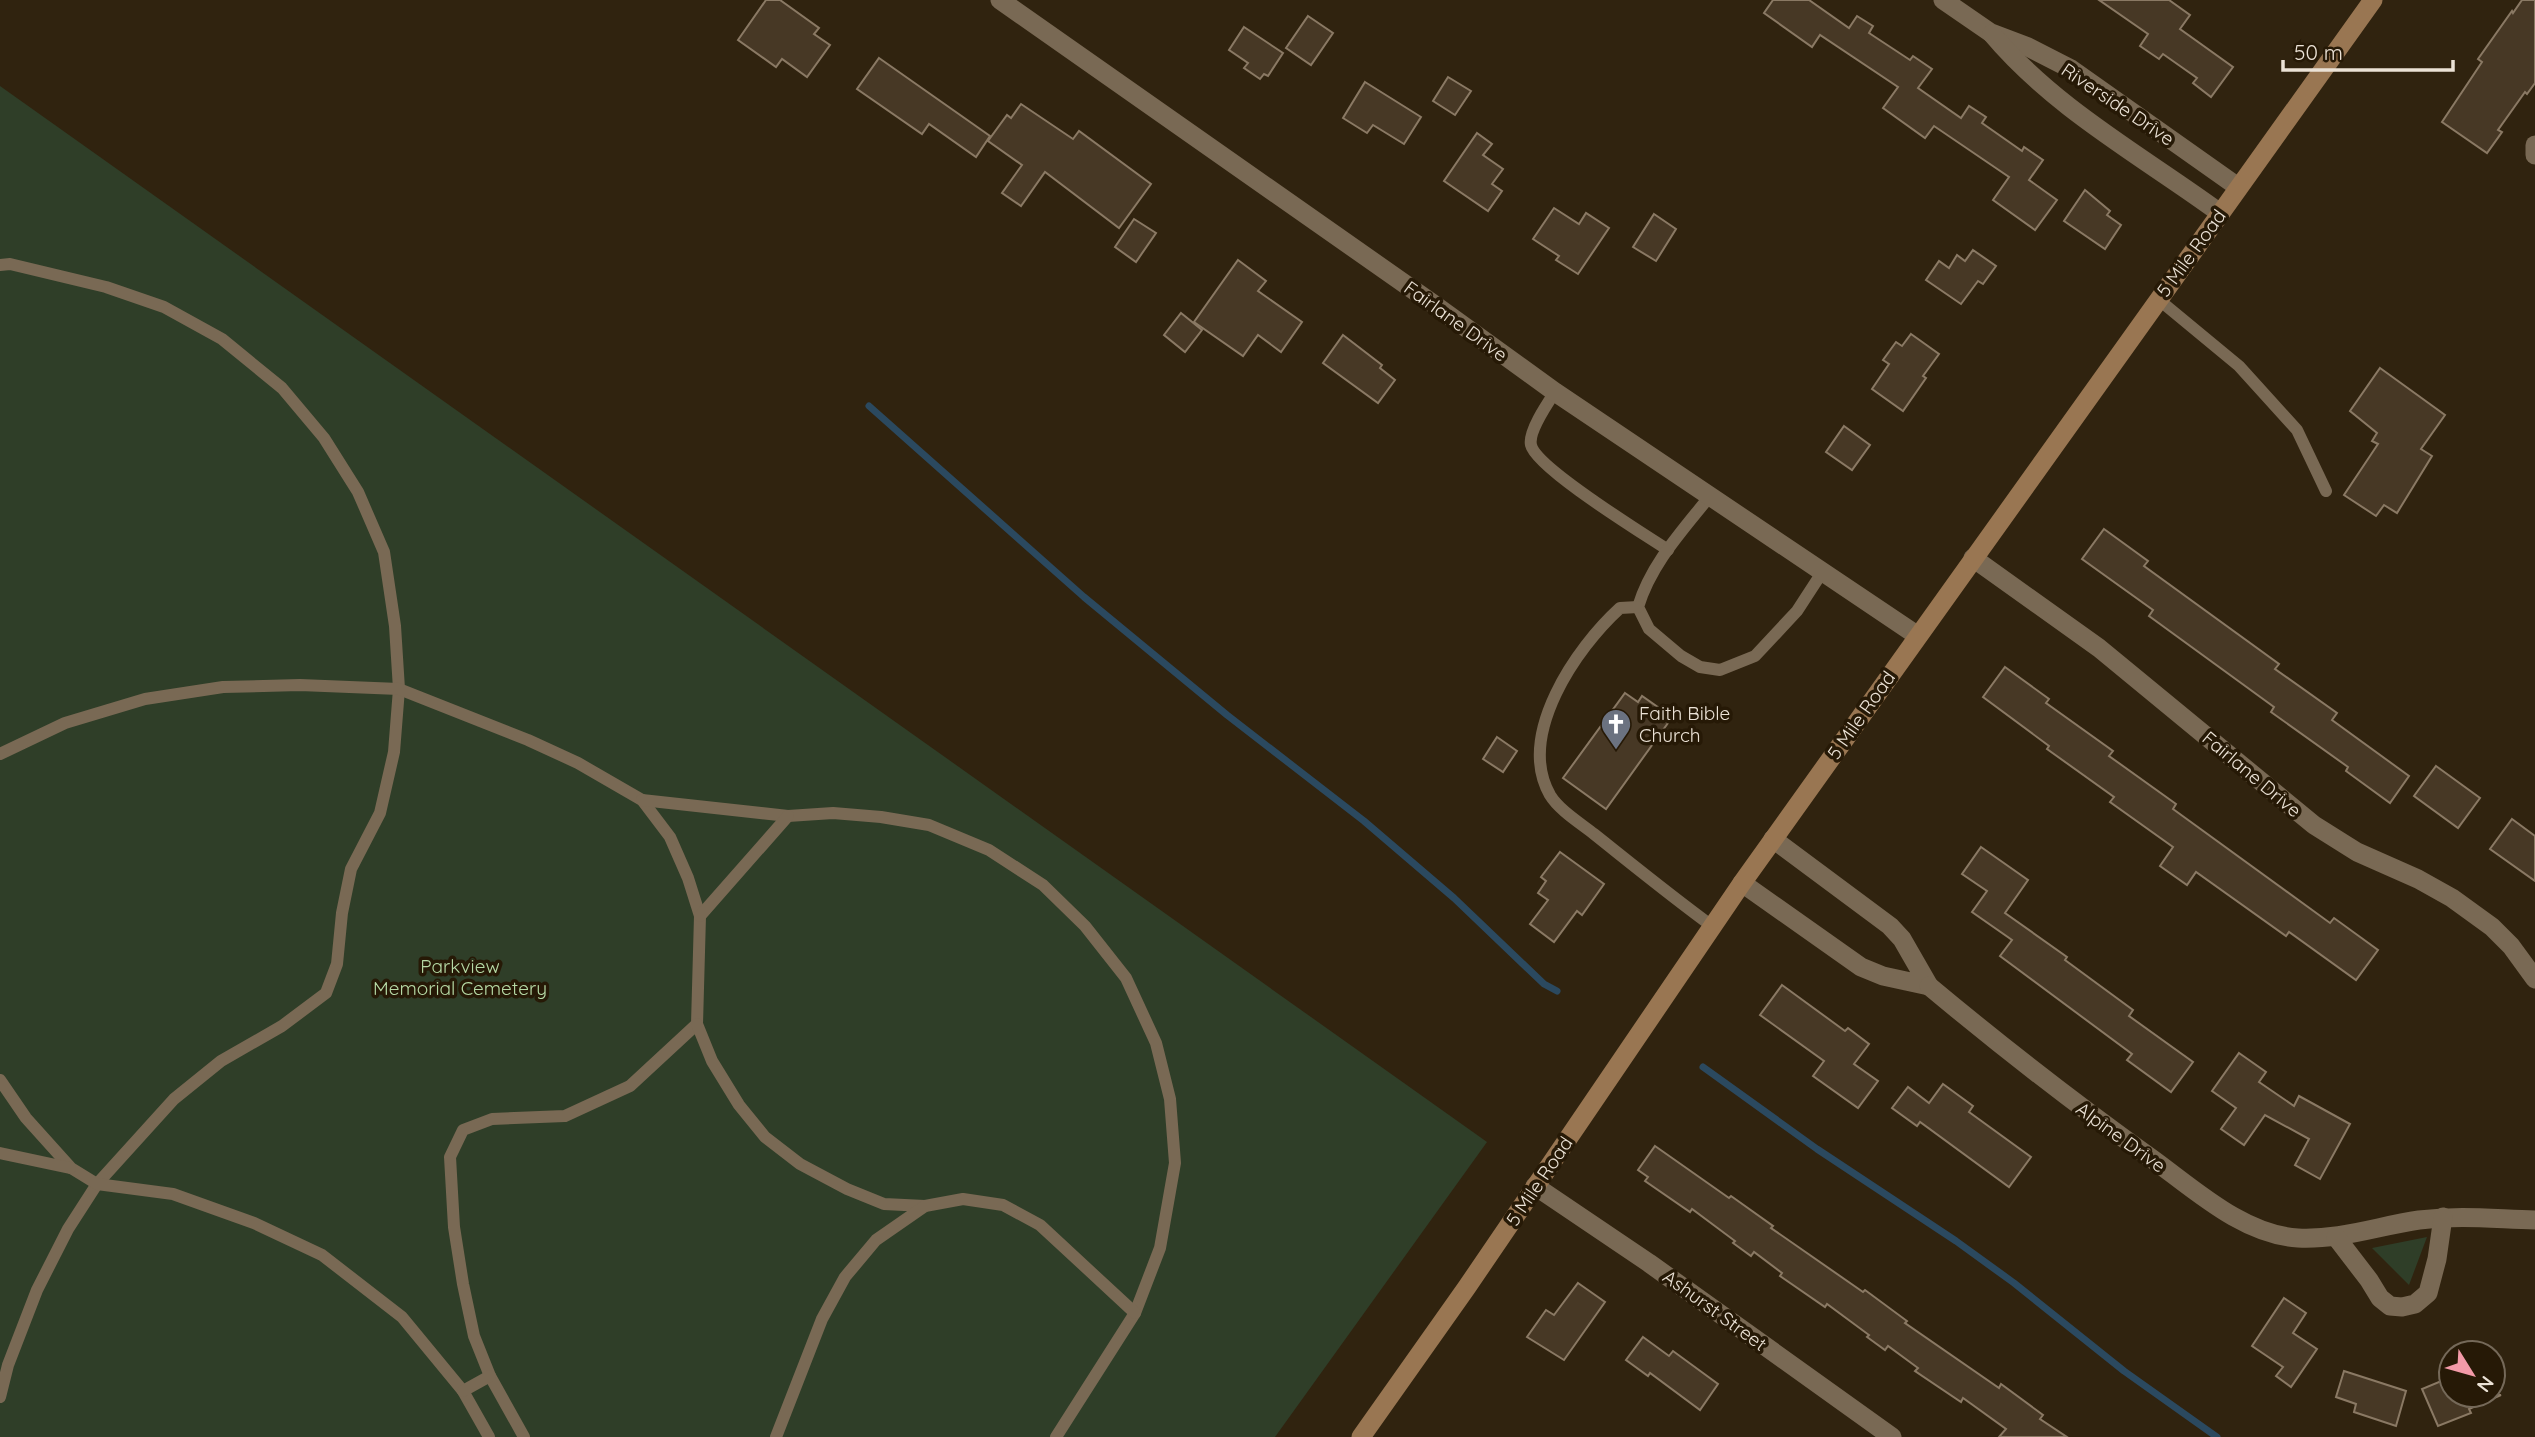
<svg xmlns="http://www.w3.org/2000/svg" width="2535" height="1437" viewBox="0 0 2535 1437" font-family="Quicksand,sans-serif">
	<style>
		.green { fill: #2f3e28 }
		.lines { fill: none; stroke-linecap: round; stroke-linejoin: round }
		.stream { stroke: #2b495f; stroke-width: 7 }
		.building { fill: #473825; stroke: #8a7964; stroke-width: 2 }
		.service { stroke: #796954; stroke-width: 12 }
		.minor { stroke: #796954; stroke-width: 19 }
		.secondary { stroke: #997652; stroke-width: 19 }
		.labels { text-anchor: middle; stroke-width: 7; stroke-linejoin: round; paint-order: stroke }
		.street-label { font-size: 19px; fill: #ebe2d6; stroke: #261906 }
		.poi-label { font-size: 19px; fill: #ebe2d6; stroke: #261906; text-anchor: start }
		.park-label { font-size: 19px; fill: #b6daa6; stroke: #261906 }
	</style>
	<rect width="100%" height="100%" fill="#30230f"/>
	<!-- green -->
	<g class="green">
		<polygon points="0,86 1487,1142 1275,1437 0,1437"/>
		<polygon points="2427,1237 2409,1285 2372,1248"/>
	</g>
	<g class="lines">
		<!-- stream -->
		<g class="stream">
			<polyline points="869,406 1084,597 1227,715 1364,821 1454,898 1544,984 1557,991"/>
			<polyline points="1703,1067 1817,1149 1956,1241 2014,1283 2124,1371 2217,1437"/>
		</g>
	</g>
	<!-- building -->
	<g class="building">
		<polygon points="766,0 780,0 819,28 814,34 830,45 807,77 782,59 776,67 738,40"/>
		<polygon points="1773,0 1809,0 1849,28 1857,16 1873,26 1869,33 1910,60 1913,56 1932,69 1918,88 1961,118 1969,106 1986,117 1982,123 2022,151 2024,147 2043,160 2029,180 2057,200 2035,230 1993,200 2009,177 1934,126 1925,138 1883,108 1898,87 1820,35 1812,47 1764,13"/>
		<polygon points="2099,0 2169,0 2190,15 2180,29 2233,67 2211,97 2193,83 2197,78 2163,54 2159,59 2140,46 2148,34"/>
		<polygon points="2522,0 2535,0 2535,83 2527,94 2525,92 2498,130 2502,132 2487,153 2442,122 2482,62 2478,59 2512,11 2513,13"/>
		<polygon points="1308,16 1333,33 1311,65 1286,48"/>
		<polygon points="1244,27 1283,53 1268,76 1264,74 1260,79 1244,68 1248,63 1229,50"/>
		<polygon points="879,58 990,136 976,157 929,124 922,134 857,89"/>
		<polygon points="1448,77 1471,91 1455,115 1433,101"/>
		<polygon points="1365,82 1421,117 1404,144 1373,125 1367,133 1343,118"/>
		<polygon points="1021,104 1073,139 1079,131 1151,184 1119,228 1045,172 1021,206 1002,193 1022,165 988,141 1007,115 1011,118"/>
		<polygon points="1477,133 1492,144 1483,155 1503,169 1492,184 1502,191 1488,211 1444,181"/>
		<polygon points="2085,190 2110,211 2107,215 2121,225 2105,249 2064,221"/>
		<polygon points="1554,208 1579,224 1586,213 1609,228 1578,274 1556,260 1559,256 1533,239"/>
		<polygon points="1654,214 1676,229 1656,261 1633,247"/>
		<polygon points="1134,219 1156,233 1136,262 1115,247"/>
		<polygon points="1973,250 1996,266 1983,284 1978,281 1961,304 1926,280 1939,261 1949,268 1957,255 1965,261"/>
		<polygon points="1238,260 1266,281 1258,291 1302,322 1281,352 1258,335 1243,356 1194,322"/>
		<polygon points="1181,313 1202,330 1185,352 1164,335"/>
		<polygon points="1911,334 1939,354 1923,376 1926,378 1903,411 1872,389 1889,364 1883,360 1896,342 1902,346"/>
		<polygon points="1343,335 1382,365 1380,368 1395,380 1378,403 1323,363"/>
		<polygon points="2380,368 2445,415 2421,449 2432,456 2397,513 2384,505 2376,516 2344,495 2378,444 2372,441 2377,433 2350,411"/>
		<polygon points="1844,426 1870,445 1852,470 1826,452"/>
		<polygon points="2104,529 2148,561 2144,566 2279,664 2275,669 2337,713 2332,720 2409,776 2390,803 2346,771 2348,767 2271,712 2274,707 2149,616 2153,610 2082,559"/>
		<polygon points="2005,667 2049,699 2046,703 2113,751 2109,756 2176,804 2173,809 2330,923 2334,918 2378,950 2356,980 2289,932 2286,936 2196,872 2187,885 2160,866 2173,847 2110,802 2114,797 2047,749 2049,746 1983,697"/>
		<polygon points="1625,693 1638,702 1642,696 1659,708 1654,713 1668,723 1606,809 1563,778"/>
		<polygon points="1497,737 1517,751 1503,772 1483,759"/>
		<polygon points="2436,766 2480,798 2458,828 2414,796"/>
		<polygon points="2512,819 2535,836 2535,881 2490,849"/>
		<polygon points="1981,847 2028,880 2005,913 2067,957 2065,960 2133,1010 2129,1016 2193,1062 2171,1092 2127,1060 2132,1054 2000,956 2012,940 1972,912 1987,891 1962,874"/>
		<polygon points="1560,852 1604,884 1582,915 1577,911 1554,942 1530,924 1548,900 1538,893 1546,881 1541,877"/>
		<polygon points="1782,985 1845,1031 1848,1028 1869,1044 1854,1064 1878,1081 1858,1108 1813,1076 1824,1061 1760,1015"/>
		<polygon points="2239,1053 2266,1072 2259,1082 2294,1106 2299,1096 2350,1124 2320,1179 2295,1165 2309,1139 2265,1115 2244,1145 2221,1129 2236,1108 2212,1091"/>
		<polygon points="1943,1084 1973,1106 1969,1112 2031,1157 2009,1187 1920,1122 1917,1126 1892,1108 1908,1087 1929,1103"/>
		<polygon points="1655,1146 1729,1198 1731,1196 1773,1226 1771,1228 1863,1292 1865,1290 1907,1321 1905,1323 1999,1388 2001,1384 2043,1415 2040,1419 2067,1437 1999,1437 2006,1429 1963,1398 1961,1402 1915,1371 1918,1368 1888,1346 1885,1350 1867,1337 1869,1335 1827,1304 1825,1307 1780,1276 1782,1273 1754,1252 1751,1256 1733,1243 1735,1241 1692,1209 1690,1212 1645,1181 1648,1177 1638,1170"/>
		<polygon points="1578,1283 1605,1302 1564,1360 1527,1337 1546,1310 1554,1315"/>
		<polygon points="2284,1298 2306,1313 2293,1333 2317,1349 2291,1387 2276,1376 2283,1367 2252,1346"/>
		<polygon points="1643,1337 1669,1356 1673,1351 1718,1384 1700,1410 1650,1373 1648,1376 1626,1360"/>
		<polygon points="2344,1371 2406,1391 2396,1426 2354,1412 2356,1404 2336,1397"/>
		<polygon points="2451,1377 2451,1395 2501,1395 2469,1409 2471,1413 2438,1426 2422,1389"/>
	</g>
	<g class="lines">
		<!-- service -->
		<g class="service">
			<polyline points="0,265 10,264 106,287 164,307 222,339 282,388 324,438 358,492 384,552 395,626 399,689 394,752 380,813 351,869 342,913 337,964 326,993 282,1026 221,1061 174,1099 97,1184 68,1229 37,1290 8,1365 0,1397"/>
			<polyline points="2158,299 2239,366 2297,430 2326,491"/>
			<path d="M 1555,392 C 1547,404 1528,432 1531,445 C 1536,468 1644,534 1668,550"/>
			<path d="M 1710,496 C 1682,531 1651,564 1638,607 L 1649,629 L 1681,656 L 1700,667 L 1720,670 L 1755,656 L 1797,611 L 1823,571"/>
			<path d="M 1638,607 L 1620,608 C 1576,648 1516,735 1550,795 C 1559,810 1580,823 1594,834 C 1633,865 1671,896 1712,926"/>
			<polyline points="0,754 65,723 145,699 223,687 300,685 399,689 528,740 578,763 642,800 670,837 688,878 700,916 697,1024 630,1086 565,1116 492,1119 463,1130 450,1157 454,1227 463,1284 474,1336 490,1376 524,1437"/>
			<polyline points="642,800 788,816 833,813 881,817 929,825 989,850 1043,885 1085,926 1126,978 1156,1043 1170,1099 1175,1163 1160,1248 1135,1313 1056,1437"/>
			<polyline points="700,916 788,816"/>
			<polyline points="697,1024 712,1061 739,1105 765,1137 800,1164 847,1189 884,1204 925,1206"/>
			<polyline points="0,1080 26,1118 71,1168 97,1184 173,1194 254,1223 322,1255 402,1317 463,1391 489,1437"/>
			<polyline points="0,1153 70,1168"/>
			<polyline points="463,1391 490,1376"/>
			<polyline points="776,1437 822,1319 845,1277 876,1240 925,1206 963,1199 1003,1205 1040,1225 1135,1313"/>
		</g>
		<!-- minor -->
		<g class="minor">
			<polyline points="1000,0 1432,303 1555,392 1918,636"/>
			<polyline points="1943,0 1991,33 2028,47 2071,69 2238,187"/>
			<path d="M 1992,34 C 2054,108 2142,156 2220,213"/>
			<polyline points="2535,145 2535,155"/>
			<polyline points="1973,558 2099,648 2314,825 2357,852 2418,879 2452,898 2492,927 2511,946 2535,979"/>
			<polyline points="1742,883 1861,967 1883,976 1929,986 1902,939 1890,926 1773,839"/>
			<path d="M 1929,986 C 2001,1046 2074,1103 2151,1158 C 2194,1189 2243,1235 2298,1238 C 2340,1240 2378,1226 2419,1220 C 2461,1215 2494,1219 2535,1220"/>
			<polyline points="1535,1186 1649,1263 1892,1437"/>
			<polyline points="2336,1237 2369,1280 2380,1298 2390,1306 2402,1307 2415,1304 2428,1293 2437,1259 2443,1217"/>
		</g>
		<!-- secondary -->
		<polyline class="secondary" points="1361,1437 1467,1287 1742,883 2373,0"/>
	</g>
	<!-- icons -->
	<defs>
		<g id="church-pin" transform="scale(1.575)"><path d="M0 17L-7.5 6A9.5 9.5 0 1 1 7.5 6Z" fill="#6b7280" stroke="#261906"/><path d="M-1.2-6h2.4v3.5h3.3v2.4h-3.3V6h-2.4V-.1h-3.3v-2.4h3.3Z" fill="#fff"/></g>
	</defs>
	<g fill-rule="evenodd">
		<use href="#church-pin" x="1616" y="724"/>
	</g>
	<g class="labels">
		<!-- street labels -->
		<g class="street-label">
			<text transform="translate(2118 104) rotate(34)" y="7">Riverside Drive</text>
			<text transform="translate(2191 253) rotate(-54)" y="7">5 Mile Road</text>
			<text transform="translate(1456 321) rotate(36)" y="7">Fairlane Drive</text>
			<text transform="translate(1861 715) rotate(-55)" y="7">5 Mile Road</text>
			<text transform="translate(2252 774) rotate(40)" y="7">Fairlane Drive</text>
			<text transform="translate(2121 1137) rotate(36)" y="7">Alpine Drive</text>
			<text transform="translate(1539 1181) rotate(-56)" y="7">5 Mile Road</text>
			<text transform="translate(1715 1310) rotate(36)" y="7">Ashurst Street</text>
		</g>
		<!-- poi labels -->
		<g class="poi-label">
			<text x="1639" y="720">Faith Bible<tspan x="1639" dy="22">Church</tspan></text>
		</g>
		<!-- park labels -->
		<g class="park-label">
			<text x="460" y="973">Parkview<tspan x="460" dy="22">Memorial Cemetery</tspan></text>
		</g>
	</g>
	<!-- north arrow -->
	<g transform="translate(2472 1374) rotate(127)"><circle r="33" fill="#261906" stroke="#756959" stroke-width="2"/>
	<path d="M0-5L12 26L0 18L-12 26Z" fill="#f39aa8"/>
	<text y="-10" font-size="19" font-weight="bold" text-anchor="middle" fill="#ebe2d6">N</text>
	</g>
	<!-- scale -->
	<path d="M2283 60v10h170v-10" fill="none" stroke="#ebe2d6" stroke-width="3.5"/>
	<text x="2294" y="60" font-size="21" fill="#ebe2d6" stroke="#261906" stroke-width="5" paint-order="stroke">50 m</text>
</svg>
